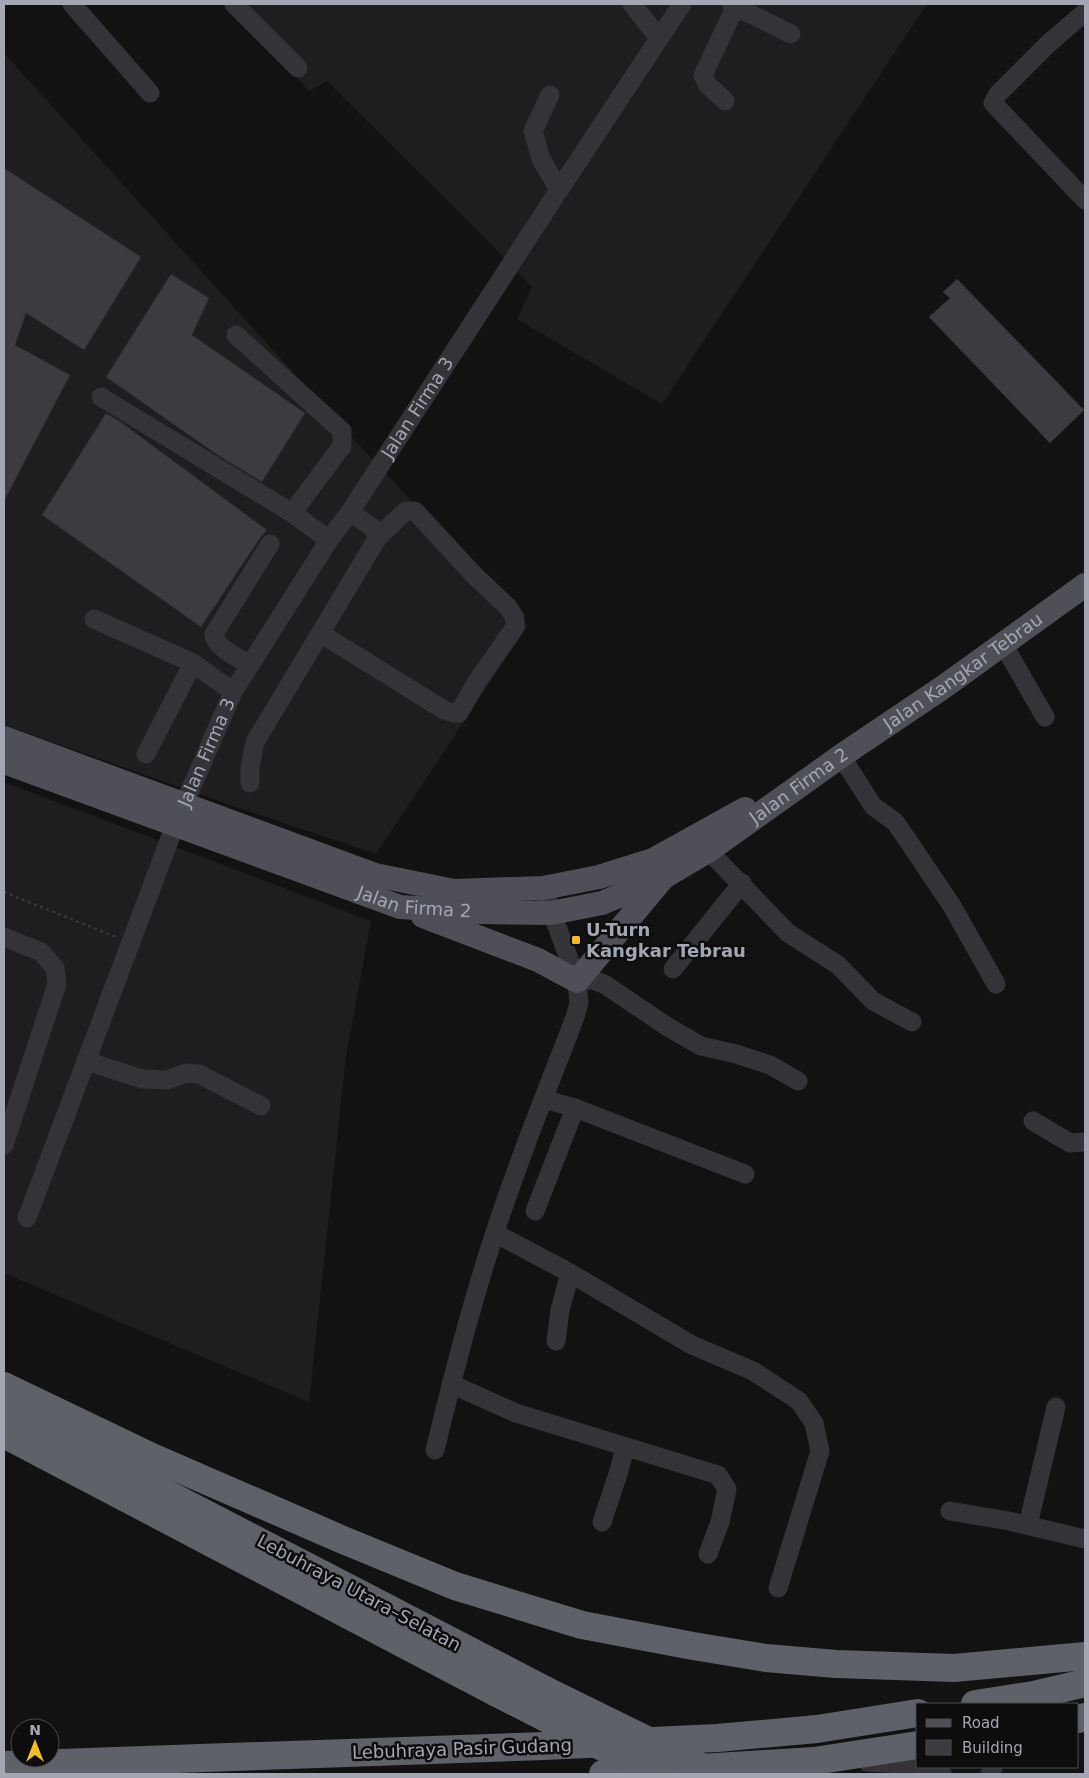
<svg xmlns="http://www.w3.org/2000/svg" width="1089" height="1778" viewBox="0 0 1089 1778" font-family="'DejaVu Sans',sans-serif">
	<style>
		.built { fill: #1e1e20 }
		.building { fill: #3c3c40; stroke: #2c2c2f }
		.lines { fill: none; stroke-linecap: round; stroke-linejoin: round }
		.path { stroke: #393a3f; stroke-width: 2.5; stroke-dasharray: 2.5 4; stroke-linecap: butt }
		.minor { stroke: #333338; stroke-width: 19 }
		.major { stroke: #4f5057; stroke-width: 24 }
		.highway { stroke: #5f6169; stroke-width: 28 }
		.highway-bridge { stroke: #5f6169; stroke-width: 28 }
		.poi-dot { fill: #f0bb2e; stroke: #0d0d0e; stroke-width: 2 }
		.labels { text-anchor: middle; stroke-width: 5; stroke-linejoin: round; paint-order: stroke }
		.street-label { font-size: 18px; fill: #a3a7b4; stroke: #0d0d0e }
		.poi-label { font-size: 18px; font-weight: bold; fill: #a3a7b4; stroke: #0d0d0e; text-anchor: start }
	</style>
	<rect width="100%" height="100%" fill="#121213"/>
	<!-- built -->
	<g class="built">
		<polygon points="232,4 927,4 662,404 517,319 532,287 489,242 327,81 309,91"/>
		<polygon points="4,53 357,443 528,625 376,854 227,804 4,725"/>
		<polygon points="4,782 371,921 346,1056 309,1402 4,1273"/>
	</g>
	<!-- building -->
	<g class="building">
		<polygon points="4,168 141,257 84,350 26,313 15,345 70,375 4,501"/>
		<polygon points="171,274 209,298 192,335 305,413 262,482 219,456 106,377"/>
		<polygon points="957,279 1084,410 1050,443 929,317 950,298 943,292"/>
		<polygon points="106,413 122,423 267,530 260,538 201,627 42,515"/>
	</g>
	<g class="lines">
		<!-- path -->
		<polyline class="path" points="4,892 116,937"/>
		<!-- minor -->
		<g class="minor">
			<polyline points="72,4 150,93"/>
			<polyline points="234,4 298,68"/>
			<polyline points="632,4 659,38"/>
			<polyline points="733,6 763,20 791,34"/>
			<polyline points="1085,12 1048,44 998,94 993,103 1085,200"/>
			<polyline points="550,95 533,131 541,159 559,190"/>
			<polyline points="725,101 707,84 703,75 732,14 733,10 732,4"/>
			<polyline points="236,335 342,431 342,446 292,513"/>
			<polyline points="101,397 292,513 329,540"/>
			<polyline points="94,619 193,663 233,692"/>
			<polyline points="320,633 444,710 454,713 459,713 476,683 515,627 515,618 508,607 475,576 415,511 406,511 378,537"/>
			<polyline points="1003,644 1045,717"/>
			<path d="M 250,665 C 239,658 214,647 214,634 L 270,544"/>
			<polyline points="146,754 193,663"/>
			<polyline points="841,756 873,806 895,822 907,839 952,906 996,984"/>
			<polyline points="250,783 250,767 255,742 378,537 373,528 350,512"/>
			<polyline points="700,842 788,933 838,965 873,1001 912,1022"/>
			<polyline points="4,937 41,952 55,968 57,984 4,1145"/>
			<polyline points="673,969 742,883"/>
			<polyline points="577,981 593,980 604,984 668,1027 701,1046 736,1054 770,1065 798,1081"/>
			<polyline points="86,1061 142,1079 167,1080 186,1073 199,1074 261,1106"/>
			<polyline points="544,1099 575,1108 745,1174"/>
			<polyline points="1033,1121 1070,1143 1085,1142"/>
			<polyline points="535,1211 575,1108"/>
			<path id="s1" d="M 27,1218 L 175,825 L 233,692 L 329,540 L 350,512 L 559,190 L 682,4"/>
			<polyline points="495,1233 570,1273 692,1345 753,1371 799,1401 814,1423 820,1451 778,1588"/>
			<polyline points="556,1341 560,1310 570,1273"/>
			<polyline points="451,1384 516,1413 718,1475 727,1489 720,1522 708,1554"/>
			<path d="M 435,1450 C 458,1355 483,1260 517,1169 C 535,1118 556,1068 575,1017 L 579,1003 L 577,981 L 543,888"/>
			<polyline points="950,1511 1009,1521 1085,1539"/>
			<polyline points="602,1522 619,1471 625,1447"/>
			<polyline points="1028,1525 1056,1407"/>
			<polyline points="867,1762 918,1765"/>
			<polyline points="928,1767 942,1774"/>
			<polyline points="990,1774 993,1767"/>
		</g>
		<!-- major -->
		<g class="major">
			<polyline points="4,738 375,875 454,891 543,888 599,877 653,860 745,809"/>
			<path id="s2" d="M 4,762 L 400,907 L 480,912 L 551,913 L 602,903 L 664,877 L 708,851 L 841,756 L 942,688 L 1085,585"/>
			<polyline points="423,916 538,960 577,981 662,879"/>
		</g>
		<!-- highway -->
		<g class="highway">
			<polyline points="4,1386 152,1457 343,1540 455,1586 582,1625 693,1646 766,1658 836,1664 954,1668 1085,1656"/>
			<polyline points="4,1406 129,1474 545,1690"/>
			<polyline points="4,1434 497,1693"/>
			<polyline points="975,1704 1034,1695 1085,1683"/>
			<polyline points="1078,1719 1085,1717"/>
			<polyline points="4,1765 544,1746 717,1738 817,1729 918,1713"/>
			<polyline points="603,1774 814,1761 918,1745"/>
		</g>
		<!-- highway-bridge -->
		<g class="highway-bridge">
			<polyline points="545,1690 716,1774"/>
			<polyline points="497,1693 655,1774"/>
		</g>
	</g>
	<!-- markers -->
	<rect class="poi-dot" x="571" y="935" width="10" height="10" rx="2.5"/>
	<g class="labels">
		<!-- street labels -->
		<g class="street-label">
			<text dy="6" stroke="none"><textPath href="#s1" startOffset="904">Jalan Firma 3</textPath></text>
			<text dy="6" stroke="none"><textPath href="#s2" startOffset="1055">Jalan Kangkar Tebrau</textPath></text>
			<text dy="6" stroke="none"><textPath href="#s1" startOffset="499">Jalan Firma 3</textPath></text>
			<text dy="6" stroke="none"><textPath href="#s2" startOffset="855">Jalan Firma 2</textPath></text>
			<text dy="6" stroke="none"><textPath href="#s2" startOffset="435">Jalan Firma 2</textPath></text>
			<text transform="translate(359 1593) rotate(28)" y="6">Lebuhraya Utara–Selatan</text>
			<text transform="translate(462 1749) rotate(-2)" y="6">Lebuhraya Pasir Gudang</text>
		</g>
		<!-- poi labels -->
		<g class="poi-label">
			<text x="586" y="936">U-Turn<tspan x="586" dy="21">Kangkar Tebrau</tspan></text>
		</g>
	</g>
	<!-- border -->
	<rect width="1089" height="1778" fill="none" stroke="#a3a7b4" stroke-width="10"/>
	<!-- legend -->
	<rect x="916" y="1703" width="162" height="65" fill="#0d0d0e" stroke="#494b50"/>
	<rect x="926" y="1719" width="25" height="8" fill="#4f5057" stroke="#494b50"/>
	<text x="962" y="1728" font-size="15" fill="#a3a7b4">Road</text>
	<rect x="926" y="1740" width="25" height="15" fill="#3c3c40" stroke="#494b50"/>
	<text x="962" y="1753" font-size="15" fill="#a3a7b4">Building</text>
	<!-- north arrow -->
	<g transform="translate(35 1743)"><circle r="24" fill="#0d0d0e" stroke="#494b50"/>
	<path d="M0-4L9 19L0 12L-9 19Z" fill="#f0bb2e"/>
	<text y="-8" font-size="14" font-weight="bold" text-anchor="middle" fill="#a3a7b4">N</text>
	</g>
</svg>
